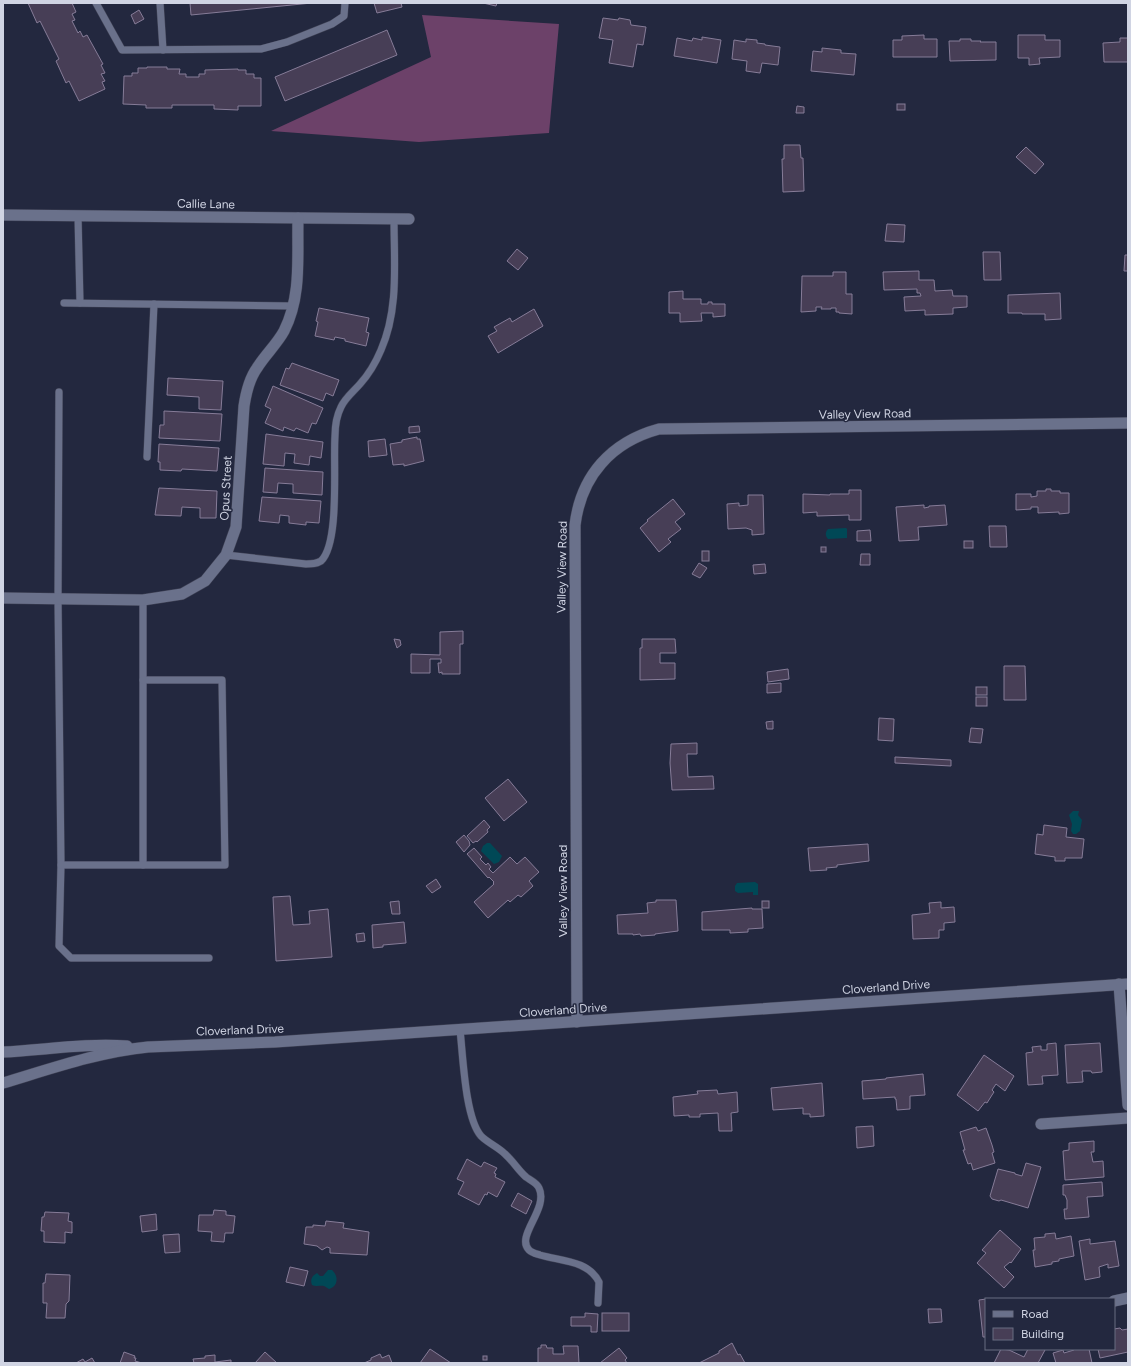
<svg xmlns="http://www.w3.org/2000/svg" width="1131" height="1366" viewBox="0 0 1131 1366" font-family="Figtree,sans-serif">
	<style>
		.forest { fill: #6c4169 }
		.water { fill: #004856 }
		.building { fill: #473e56; stroke: #867c98 }
		.lines { fill: none; stroke-linecap: round; stroke-linejoin: round }
		.service-casing { stroke: #404356; stroke-width: 8 }
		.minor-casing { stroke: #404356; stroke-width: 12 }
		.tertiary-casing { stroke: #404356; stroke-width: 12 }
		.service { stroke: #6a718b; stroke-width: 7 }
		.minor { stroke: #6a718b; stroke-width: 11 }
		.tertiary { stroke: #6a718b; stroke-width: 11 }
		.labels { text-anchor: middle; stroke-width: 3; stroke-linejoin: round; paint-order: stroke }
		.street-label { font-size: 12px; fill: #d0d4e3; stroke: #23283f }
	</style>
	<rect width="100%" height="100%" fill="#23283f"/>
	<!-- forest -->
	<polygon class="forest" points="422,15 559,24 549,133 419,142 271,131 431,57"/>
	<!-- water -->
	<g class="water">
		<path d="M 846,528 L 847,529 L 847,538 L 828,539 C 825,536 825,532 828,529 Z"/>
		<polygon points="1073,811 1079,811 1078,815 1082,820 1080,831 1076,834 1073,834 1071,831 1072,824 1069,815"/>
		<polygon points="487,843 490,843 502,856 499,862 494,864 481,851 483,846"/>
		<polygon points="755,882 758,884 758,895 753,895 753,892 738,893 735,891 735,886 737,883"/>
		<path d="M 328,1270 L 332,1270 C 339,1276 338,1287 329,1289 C 327,1288 326,1287 324,1286 C 320,1285 317,1287 312,1285 C 310,1279 312,1276 317,1273 L 320,1276 L 323,1276 Z"/>
	</g>
	<!-- building -->
	<g class="building">
		<polygon points="28,3 72,3 76,12 72,14 75,20 72,21 78,33 80,31 83,37 87,35 103,64 101,65 105,73 101,74 105,81 102,82 105,89 79,101 69,81 66,83 56,61 59,59 40,21 37,23"/>
		<polygon points="190,3 312,3 191,15"/>
		<polygon points="374,3 401,3 402,7 377,13"/>
		<polygon points="483,3 497,3 496,6"/>
		<polygon points="139,10 144,19 135,24 131,15"/>
		<polygon points="603,18 618,20 619,18 630,20 631,25 646,27 643,45 637,44 633,67 609,63 613,40 599,38"/>
		<polygon points="387,30 397,55 285,101 275,77"/>
		<polygon points="924,35 924,39 937,39 937,57 893,57 893,40 902,40 902,36"/>
		<polygon points="1018,35 1045,35 1045,40 1060,40 1060,57 1039,58 1040,64 1029,65 1029,58 1018,58"/>
		<polygon points="702,37 721,40 717,63 674,56 677,38 692,41 693,38 702,40"/>
		<polygon points="1120,38 1128,38 1128,62 1104,62 1103,43 1120,42"/>
		<polygon points="746,39 757,40 757,43 765,44 765,45 780,47 778,65 762,63 760,73 746,71 747,61 732,59 734,40 746,42"/>
		<polygon points="960,39 971,39 971,41 981,41 980,42 996,42 996,60 950,61 949,41 960,41"/>
		<polygon points="822,48 841,50 841,53 856,54 854,75 811,71 813,51 822,52"/>
		<polygon points="147,67 167,67 167,69 180,69 179,74 186,74 186,77 199,77 199,74 205,74 205,70 238,69 238,70 246,70 246,74 254,74 254,78 261,78 261,106 238,106 238,110 214,109 214,105 172,105 172,108 146,108 146,105 123,104 124,76 132,76 132,73 138,73 138,68 147,68"/>
		<rect x="897" y="104" width="8" height="6"/>
		<polygon points="797,106 804,107 804,113 796,113"/>
		<polygon points="784,145 800,145 801,158 803,158 804,191 783,192 782,159 784,159"/>
		<polygon points="1026,147 1044,164 1035,174 1016,157"/>
		<polygon points="887,224 905,225 904,242 885,241"/>
		<polygon points="517,249 528,258 518,270 507,261"/>
		<polygon points="983,252 1000,252 1001,280 984,280"/>
		<polygon points="1125,255 1128,255 1128,271 1124,271"/>
		<polygon points="919,271 919,280 934,280 935,291 952,290 953,296 967,296 967,307 953,308 953,314 925,315 925,310 905,311 904,297 921,296 920,293 917,293 917,289 884,290 883,272"/>
		<polygon points="833,272 846,272 846,294 852,294 852,314 839,313 839,312 836,312 836,308 831,308 831,309 821,309 822,307 816,307 816,311 801,312 802,276 833,276"/>
		<polygon points="683,291 683,299 701,299 701,304 708,304 708,302 712,302 712,304 725,304 725,316 713,317 713,313 701,313 702,321 680,322 680,313 669,313 669,292"/>
		<polygon points="1060,293 1061,319 1045,320 1045,314 1022,314 1022,313 1008,313 1008,295"/>
		<polygon points="319,308 369,318 366,332 369,333 366,346 345,341 345,339 335,337 334,340 315,336 318,322 316,321"/>
		<polygon points="534,309 543,326 498,353 488,336 497,331 494,327 510,318 512,322"/>
		<polygon points="292,363 339,380 333,396 326,393 323,401 280,385 286,368 289,369"/>
		<polygon points="168,378 223,381 221,410 199,409 199,397 167,395"/>
		<polygon points="273,386 323,408 316,424 312,423 308,433 296,428 294,431 284,427 283,431 265,423 271,409 265,406"/>
		<polygon points="164,411 222,414 220,441 159,438 160,425 164,425"/>
		<polygon points="419,426 420,432 409,433 409,427"/>
		<polygon points="266,434 323,442 321,458 310,456 309,465 294,463 295,454 285,453 284,466 263,464"/>
		<polygon points="417,437 417,439 420,439 424,461 404,466 404,464 393,465 390,444 402,442 402,440"/>
		<polygon points="385,439 387,455 369,457 368,441"/>
		<polygon points="159,444 219,448 217,471 182,469 181,471 160,470 160,462 158,462"/>
		<polygon points="265,468 323,472 322,495 293,493 293,484 278,483 277,493 263,492"/>
		<polygon points="159,488 217,491 216,518 200,518 200,508 182,507 181,516 155,515"/>
		<polygon points="1046,489 1051,489 1051,491 1060,491 1060,493 1069,493 1069,513 1059,514 1059,512 1038,513 1038,507 1031,507 1031,509 1016,510 1016,494 1031,494 1031,497 1037,496 1037,491 1046,491"/>
		<polygon points="849,490 861,490 861,520 849,520 849,515 817,516 817,512 803,513 803,494 830,495 830,494 849,494"/>
		<polygon points="748,495 763,495 764,534 752,535 752,530 746,528 728,529 727,504 739,503 739,506 748,505"/>
		<polygon points="262,497 321,501 319,523 306,522 306,525 289,523 289,516 280,515 279,523 259,521"/>
		<polygon points="673,499 685,514 675,522 681,529 668,539 671,542 659,552 640,528 648,521 647,520"/>
		<polygon points="924,505 924,508 929,507 929,506 945,505 947,525 918,527 919,540 899,541 896,507"/>
		<polygon points="989,526 1006,526 1007,547 990,547"/>
		<polygon points="870,530 871,541 857,541 857,531"/>
		<rect x="964" y="541" width="9" height="7"/>
		<rect x="821" y="547" width="5" height="5"/>
		<rect x="702" y="551" width="7" height="10"/>
		<polygon points="861,554 870,554 870,565 860,565"/>
		<polygon points="699,563 707,568 700,578 692,574"/>
		<polygon points="765,564 766,573 754,574 753,565"/>
		<polygon points="463,631 463,644 460,644 460,674 442,674 442,672 439,673 438,663 441,663 441,659 430,659 430,673 411,673 411,654 440,655 440,632"/>
		<polygon points="394,639 400,640 401,645 397,648"/>
		<polygon points="642,639 675,639 676,653 660,653 660,663 675,663 675,679 640,680 640,648 642,648"/>
		<polygon points="1004,666 1025,666 1026,700 1004,700"/>
		<polygon points="788,669 789,679 768,682 767,672"/>
		<polygon points="781,683 781,692 767,693 767,684"/>
		<rect x="976" y="687" width="11" height="8"/>
		<rect x="976" y="697" width="11" height="9"/>
		<polygon points="879,718 894,719 893,741 878,740"/>
		<polygon points="773,721 773,729 767,729 766,722"/>
		<polygon points="971,728 983,729 981,743 969,742"/>
		<polygon points="697,743 697,754 687,754 688,777 713,776 714,789 672,790 670,763 671,744"/>
		<polygon points="895,757 951,760 951,766 895,763"/>
		<polygon points="508,779 527,802 504,821 485,798"/>
		<polygon points="484,820 490,827 487,830 488,832 477,842 476,841 473,843 467,836"/>
		<polygon points="1044,825 1067,828 1066,837 1084,839 1082,858 1065,858 1065,861 1055,861 1055,857 1035,854 1037,834 1043,835"/>
		<polygon points="464,835 469,841 470,845 464,852 456,842"/>
		<polygon points="868,844 869,861 837,865 837,867 826,868 827,870 810,871 808,848"/>
		<polygon points="474,848 482,857 480,859 486,865 488,863 491,867 489,869 493,873 510,857 517,864 525,857 539,872 529,881 533,886 521,897 518,895 510,902 508,900 488,918 474,902 494,884 493,883 494,882 489,877 488,878 467,854"/>
		<polygon points="436,879 441,887 432,893 426,886"/>
		<polygon points="290,896 293,925 310,924 309,911 328,909 332,957 276,961 273,897"/>
		<polygon points="656,900 676,900 678,931 655,934 655,935 641,936 640,934 633,935 633,934 618,934 617,915 648,913 647,903 656,902"/>
		<polygon points="399,901 400,914 392,914 390,902"/>
		<rect x="762" y="901" width="7" height="7"/>
		<polygon points="941,902 941,908 954,907 955,922 944,923 944,930 939,930 939,938 913,939 912,915 930,913 929,903"/>
		<polygon points="752,908 752,909 762,909 763,928 748,929 748,932 730,933 730,930 702,930 702,912"/>
		<polygon points="404,922 406,943 383,945 383,947 373,948 372,925"/>
		<polygon points="364,933 365,941 357,942 356,934"/>
		<polygon points="1056,1043 1058,1075 1042,1076 1043,1084 1028,1085 1026,1053 1033,1052 1032,1047 1041,1046 1041,1050 1047,1050 1047,1044"/>
		<polygon points="1100,1043 1102,1072 1092,1073 1091,1071 1082,1071 1083,1082 1067,1083 1065,1045"/>
		<polygon points="984,1055 1014,1076 1005,1091 996,1084 992,1090 994,1092 992,1095 987,1103 985,1102 978,1111 957,1095"/>
		<polygon points="923,1074 925,1095 910,1096 910,1109 897,1110 896,1099 895,1099 895,1097 863,1099 862,1081 886,1079 886,1078"/>
		<polygon points="822,1083 824,1116 810,1117 810,1114 803,1114 803,1108 773,1110 771,1088"/>
		<polygon points="717,1090 718,1094 737,1092 738,1112 731,1113 732,1131 719,1131 718,1113 700,1114 700,1117 689,1117 689,1115 674,1116 673,1097 698,1094 697,1091"/>
		<polygon points="873,1126 874,1146 857,1148 856,1127"/>
		<polygon points="976,1127 978,1131 986,1128 992,1145 994,1152 992,1153 995,1163 973,1170 971,1163 968,1164 963,1150 965,1150 960,1132"/>
		<polygon points="1094,1141 1094,1152 1091,1152 1093,1162 1103,1161 1104,1177 1065,1180 1063,1151 1069,1150 1069,1143"/>
		<polygon points="467,1159 481,1167 484,1162 497,1168 494,1173 496,1174 495,1177 505,1182 497,1197 488,1192 487,1195 485,1194 479,1205 458,1194 464,1182 457,1179"/>
		<polygon points="1026,1163 1041,1167 1028,1208 1001,1200 999,1201 992,1199 990,1196 998,1169 1015,1173 1015,1174 1022,1176"/>
		<polygon points="1102,1182 1103,1196 1087,1197 1089,1217 1065,1219 1064,1209 1067,1209 1067,1200 1065,1195 1063,1195 1063,1185"/>
		<polygon points="518,1193 532,1201 526,1214 511,1206"/>
		<polygon points="214,1210 226,1211 226,1215 235,1216 233,1233 225,1233 224,1242 211,1241 212,1232 198,1231 199,1215 213,1215"/>
		<polygon points="45,1212 69,1213 68,1221 72,1222 72,1233 65,1232 65,1243 44,1242 44,1231 41,1231 42,1217 44,1217"/>
		<polygon points="156,1214 157,1230 142,1232 140,1216"/>
		<polygon points="326,1221 344,1223 343,1228 369,1232 367,1255 330,1253 330,1248 327,1247 322,1250 317,1246 304,1244 306,1227 313,1227 313,1225 325,1226"/>
		<polygon points="1000,1230 1021,1249 1011,1263 1010,1262 1004,1267 1014,1277 1004,1288 977,1263 986,1253 982,1250"/>
		<polygon points="1055,1233 1056,1239 1071,1236 1074,1256 1059,1259 1059,1261 1052,1262 1052,1264 1035,1267 1033,1250 1035,1250 1034,1238 1045,1237 1045,1234"/>
		<polygon points="179,1234 180,1252 165,1253 163,1235"/>
		<polygon points="1090,1239 1090,1244 1115,1241 1119,1266 1108,1268 1108,1264 1099,1267 1100,1277 1085,1280 1079,1241"/>
		<polygon points="290,1267 308,1271 304,1286 286,1282"/>
		<polygon points="46,1274 70,1275 69,1301 66,1304 65,1318 46,1318 47,1303 43,1303 43,1283 45,1283"/>
		<polygon points="986,1299 986,1337 983,1337 979,1300"/>
		<polygon points="928,1309 941,1309 942,1322 929,1323"/>
		<polygon points="585,1313 598,1314 597,1332 591,1332 591,1326 571,1326 571,1317 585,1317"/>
		<rect x="602" y="1313" width="27" height="18"/>
		<polygon points="1120,1328 1122,1330 1128,1329 1128,1352 1100,1358 1098,1349 1114,1349 1114,1329"/>
		<polygon points="732,1343 738,1355 740,1354 745,1363 699,1363 719,1353 719,1351"/>
		<polygon points="541,1345 546,1345 547,1348 553,1348 553,1354 564,1354 563,1346 578,1346 579,1363 538,1363 538,1348 541,1348"/>
		<polygon points="619,1348 627,1358 625,1360 627,1363 600,1363"/>
		<polygon points="430,1349 451,1363 420,1363"/>
		<polygon points="1001,1349 1009,1350 1024,1357 1028,1349 1042,1349 1045,1350 1038,1363 994,1363"/>
		<polygon points="1074,1349 1089,1349 1092,1363 1056,1363 1053,1353 1063,1350 1064,1353 1074,1350"/>
		<polygon points="124,1352 135,1356 134,1358 136,1358 135,1361 142,1363 120,1363"/>
		<polygon points="265,1352 277,1363 255,1363"/>
		<polygon points="380,1354 382,1358 389,1355 392,1363 364,1363 371,1360 371,1358"/>
		<polygon points="215,1355 215,1362 231,1360 231,1363 194,1363 193,1359 205,1358 205,1356"/>
		<rect x="483" y="1356" width="4" height="4"/>
		<polygon points="92,1358 95,1363 76,1363 83,1359 85,1362"/>
	</g>
	<g class="lines">
		<!-- service casing -->
		<g class="service-casing">
			<g id="service">
				<polyline points="96,3 122,50 261,49 287,42 332,24 344,16 345,3"/>
				<polyline points="160,3 163,50"/>
				<polyline points="78,216 80,303"/>
				<polyline points="64,303 294,306"/>
				<polyline points="59,392 58,599 61,865 59,946 71,958 209,958"/>
				<polyline points="147,457 154,304"/>
				<path d="M 226,555 L 306,564 C 312,564 316,564 321,561 C 340,543 333,463 335,436 C 335,427 337,415 341,407 C 345,398 354,391 360,384 C 369,374 376,362 381,350 C 399,309 394,263 394,219"/>
				<polyline points="143,600 143,865"/>
				<polyline points="61,865 225,865 222,680 143,680"/>
				<path d="M 460,1030 C 463,1055 465,1118 481,1136 C 488,1143 498,1147 505,1154 C 513,1161 518,1170 526,1177 C 530,1180 537,1183 539,1188 C 549,1209 515,1236 529,1250 C 532,1253 537,1254 540,1255 C 560,1261 588,1260 599,1282 L 598,1303"/>
			</g>
		</g>
		<!-- minor casing -->
		<g class="minor-casing">
			<g id="minor">
				<polyline points="3,215 409,219"/>
				<path d="M 3,598 L 143,600 L 182,594 L 205,581 L 226,555 L 236,527 L 244,406 C 246,393 249,379 257,368 C 265,355 277,344 284,331 C 302,296 297,256 298,218"/>
				<polyline points="1119,984 1128,1105"/>
				<path d="M 577,1022 L 575,525 C 581,476 611,442 659,429 L 1128,423"/>
				<polyline points="1041,1124 1128,1118"/>
				<polyline points="1114,1301 1128,1298"/>
			</g>
		</g>
		<!-- tertiary casing -->
		<g class="tertiary-casing">
			<g id="tertiary">
				<path d="M 3,1052 C 44,1050 86,1043 127,1046"/>
				<path d="M 3,1083 C 50,1069 98,1052 148,1047 L 275,1042 L 1128,984"/>
			</g>
		</g>
		<!-- service -->
		<use href="#service" class="service"/>
		<!-- minor -->
		<use href="#minor" class="minor"/>
		<!-- tertiary -->
		<use href="#tertiary" class="tertiary"/>
	</g>
	<g class="labels">
		<!-- street labels -->
		<g class="street-label">
			<text transform="translate(206 204) rotate(1)" y="4">Callie Lane</text>
			<text transform="translate(865 414) rotate(-1)" y="4">Valley View Road</text>
			<text transform="translate(226 488) rotate(-87)" y="4">Opus Street</text>
			<text transform="translate(562 567) rotate(-89)" y="4">Valley View Road</text>
			<text transform="translate(563 891) rotate(-90)" y="4">Valley View Road</text>
			<text transform="translate(886 987) rotate(-4)" y="4">Cloverland Drive</text>
			<text transform="translate(563 1010) rotate(-4)" y="4">Cloverland Drive</text>
			<text transform="translate(240 1030) rotate(-2)" y="4">Cloverland Drive</text>
		</g>
	</g>
	<!-- border -->
	<rect width="1131" height="1366" fill="none" stroke="#d0d4e3" stroke-width="8"/>
	<!-- legend -->
	<rect x="985" y="1298" width="130" height="52" fill="#23283f" stroke="#686d81"/>
	<rect x="993" y="1311" width="20" height="6" fill="#6a718b" stroke="#686d81"/>
	<text x="1021" y="1318" font-size="12" fill="#d0d4e3">Road</text>
	<rect x="993" y="1328" width="20" height="12" fill="#473e56" stroke="#686d81"/>
	<text x="1021" y="1338" font-size="12" fill="#d0d4e3">Building</text>
</svg>
